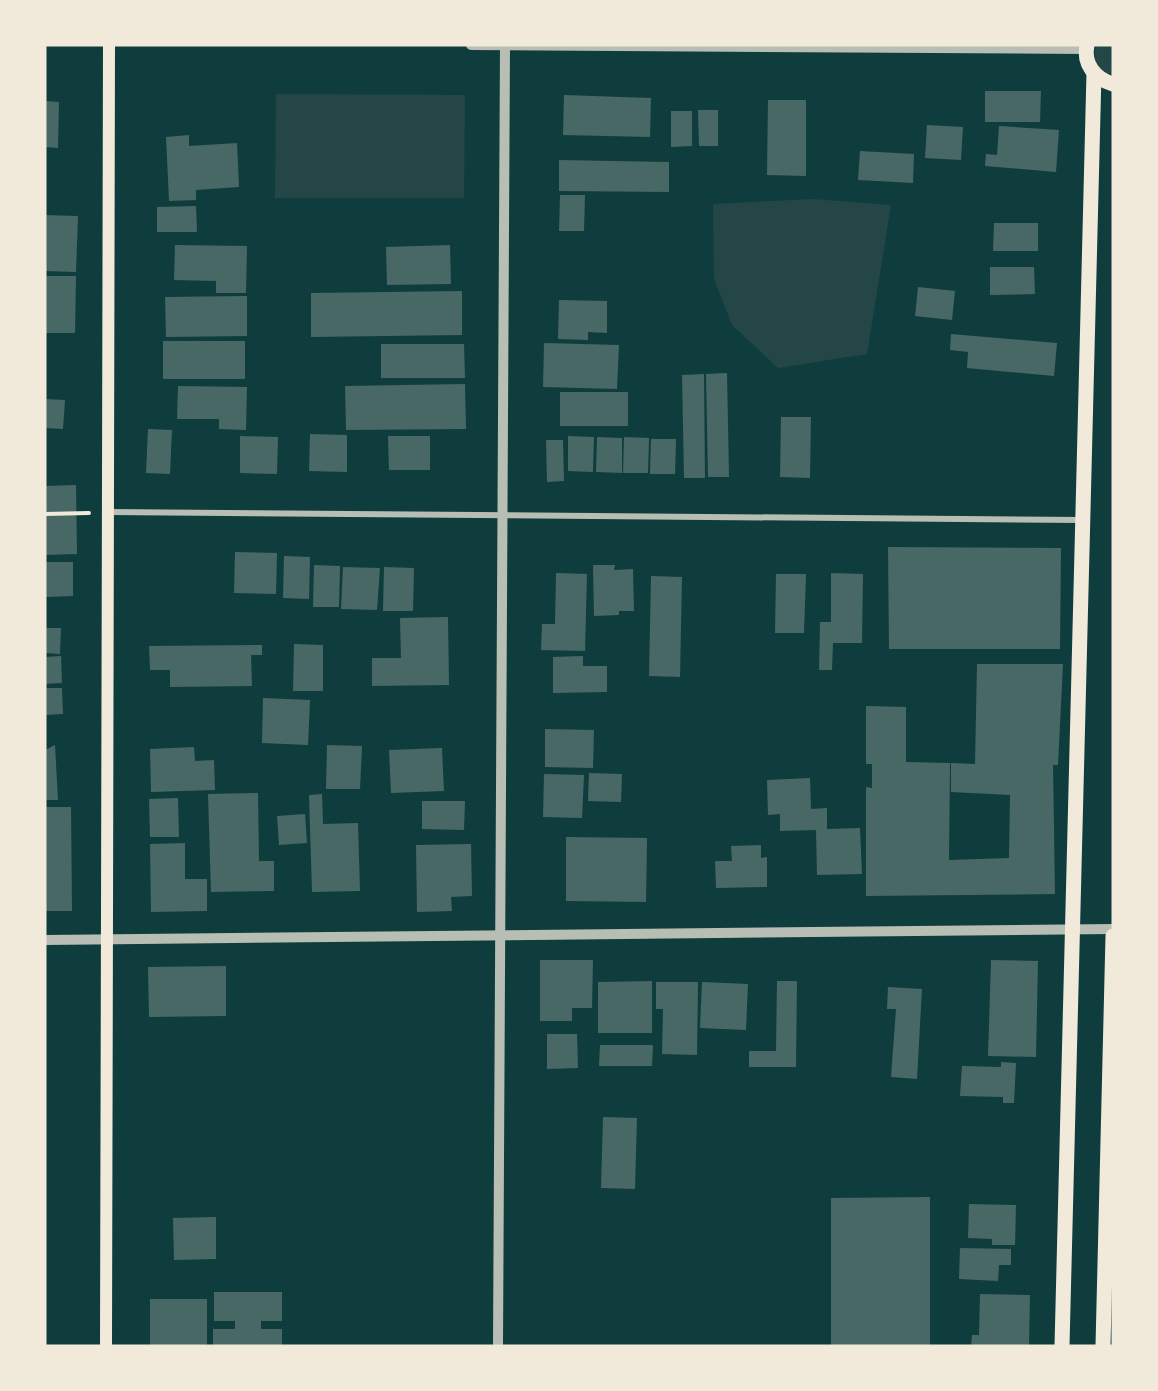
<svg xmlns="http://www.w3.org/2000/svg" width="1158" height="1391" viewBox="0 0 1158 1391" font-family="'Crimson Pro',serif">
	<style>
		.green { fill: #244646 }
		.building { fill: #486865 }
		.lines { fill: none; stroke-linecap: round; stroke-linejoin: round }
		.path { stroke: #f1e9da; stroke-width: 4 }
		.minor { stroke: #b8beb3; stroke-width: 6 }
		.tertiary { stroke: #b8beb3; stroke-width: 10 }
		.secondary { stroke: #f1e9da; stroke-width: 12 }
		.primary { stroke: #f1e9da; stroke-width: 15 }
	</style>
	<rect width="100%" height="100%" fill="#0f3d3e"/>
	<!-- green -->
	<g class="green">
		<path d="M 1096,45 L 1113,45 L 1113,76 C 1098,71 1092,61 1096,45 Z"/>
		<polygon points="276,94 465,95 464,198 275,198"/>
		<polygon points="812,199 891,205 867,354 778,368 732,325 714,279 713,204"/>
	</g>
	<!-- building -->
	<g class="building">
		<polygon points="985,91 1041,91 1040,122 985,122"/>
		<polygon points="564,95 651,98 650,137 563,135"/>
		<polygon points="768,100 806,100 806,176 767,175"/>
		<polygon points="45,101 59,102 58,148 45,147"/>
		<polygon points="698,110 718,110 718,146 699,146"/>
		<polygon points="671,111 692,111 692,146 671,147"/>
		<polygon points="927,125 963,127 961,160 925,158"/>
		<polygon points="999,126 1059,130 1056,172 985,166 986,154 997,155"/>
		<polygon points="189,135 189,146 237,143 239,187 196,190 196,200 169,201 166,137"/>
		<polygon points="860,151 914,154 913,183 858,180"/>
		<polygon points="559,160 669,162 669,192 559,191"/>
		<polygon points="560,195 585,195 584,231 559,231"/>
		<polygon points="196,206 197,232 157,232 157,207"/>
		<polygon points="45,215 78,216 76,272 45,271"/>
		<polygon points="994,223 1038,223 1038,251 993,251"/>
		<polygon points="175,245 247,246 246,293 216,293 216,281 174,280"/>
		<polygon points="450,245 451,284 387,285 386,247"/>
		<polygon points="990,267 1034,267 1035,294 990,295"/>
		<polygon points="45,276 76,276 75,333 45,333"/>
		<polygon points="918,287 955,291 952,320 915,316"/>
		<polygon points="462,291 462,335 311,337 311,293"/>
		<polygon points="247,296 247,336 166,337 165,297"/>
		<polygon points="559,300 607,301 607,333 588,332 588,340 558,339"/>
		<polygon points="951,334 1057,343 1054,376 967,368 968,352 950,350"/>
		<rect x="163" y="341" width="82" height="38"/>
		<polygon points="544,343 619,345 617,389 543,387"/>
		<polygon points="381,344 464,344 465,378 381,378"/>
		<polygon points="727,373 729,477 708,477 706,374"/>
		<polygon points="704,374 705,478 684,478 682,375"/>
		<polygon points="465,384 466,429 346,430 345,386"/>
		<polygon points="178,386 247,387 246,430 219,429 219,419 177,419"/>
		<rect x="560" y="392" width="68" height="34"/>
		<polygon points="45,399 65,400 63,429 45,428"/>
		<polygon points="781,417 811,417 810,478 780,477"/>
		<polygon points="148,429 172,430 170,474 146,473"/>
		<polygon points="310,434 347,435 347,472 309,471"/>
		<polygon points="240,436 278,437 277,474 240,473"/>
		<polygon points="388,436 430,436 430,470 389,470"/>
		<polygon points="568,436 594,437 593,472 568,471"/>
		<polygon points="597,437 622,438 622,473 596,472"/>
		<polygon points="624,437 649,438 648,473 623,473"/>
		<polygon points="651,439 676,439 675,474 650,474"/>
		<polygon points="546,440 563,440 564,481 547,482"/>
		<polygon points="76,485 77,554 45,555 45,486"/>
		<polygon points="888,547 1061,548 1060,649 889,649"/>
		<polygon points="235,552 277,553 276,594 234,593"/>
		<polygon points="284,556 310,557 309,599 283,598"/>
		<polygon points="45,562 73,562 73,596 45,597"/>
		<polygon points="314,565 340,566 339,607 313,607"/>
		<polygon points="593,565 615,565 614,570 633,569 634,611 619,611 619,615 594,616"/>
		<polygon points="343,567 380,568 377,610 341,609"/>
		<polygon points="384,567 414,568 413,611 383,611"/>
		<polygon points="556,573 587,574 585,651 541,650 542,624 555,624"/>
		<polygon points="831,573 863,574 862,643 833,643 832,670 819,670 820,622 831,622"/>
		<polygon points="776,574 806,574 804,633 775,633"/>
		<polygon points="651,576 682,577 680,677 649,676"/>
		<polygon points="448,617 449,685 372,686 372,658 401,658 400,618"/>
		<polygon points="45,628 61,628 60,654 45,653"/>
		<polygon points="294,644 323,645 323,691 293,691"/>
		<polygon points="262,645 262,655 251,655 252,686 170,687 170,670 150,670 149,646"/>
		<polygon points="61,656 62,683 45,684 45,657"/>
		<polygon points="583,656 583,666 607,666 607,692 553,693 553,657"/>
		<polygon points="977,664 1063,664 1058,765 1053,765 1055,894 866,896 866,787 872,788 872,764 866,764 866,706 906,707 906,762 950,763 949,860 1009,858 1010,795 951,792 951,763 975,764"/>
		<polygon points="45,688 62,688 63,714 45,715"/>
		<polygon points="263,698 310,700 308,745 262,743"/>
		<polygon points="545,729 594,730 593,768 545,767"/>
		<polygon points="55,745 58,800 45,800 45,750"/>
		<polygon points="327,745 362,746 360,789 326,789"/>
		<polygon points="194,747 195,761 214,760 215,790 151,792 150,749"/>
		<polygon points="442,748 444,791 391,793 389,750"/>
		<polygon points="589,773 622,774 621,802 588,801"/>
		<polygon points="544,774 584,775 582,818 543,817"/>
		<polygon points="810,778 811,809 827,808 827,829 860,828 862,874 817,875 816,830 780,831 780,814 768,815 767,780"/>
		<polygon points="258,793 259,861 274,861 274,891 211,892 208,794"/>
		<polygon points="322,794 323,824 358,823 360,891 312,892 309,795"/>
		<polygon points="178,798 179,837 150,837 149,799"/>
		<polygon points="422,801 465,801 464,830 422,829"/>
		<polygon points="45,807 71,807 72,911 45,911"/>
		<polygon points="305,814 307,843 279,845 277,816"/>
		<polygon points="566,837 647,838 646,902 566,901"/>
		<polygon points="185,843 185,879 207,879 207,911 151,912 150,844"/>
		<polygon points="471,844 472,896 451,897 452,911 417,912 416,845"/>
		<polygon points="761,845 761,858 767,857 767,887 716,888 715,861 732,861 731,846"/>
		<polygon points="540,960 593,960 592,1008 572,1008 572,1021 540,1021"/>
		<polygon points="991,960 1038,961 1036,1057 988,1056"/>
		<polygon points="226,966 226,1016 149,1017 148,967"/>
		<polygon points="652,981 652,1033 598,1033 598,982"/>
		<polygon points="777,981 797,981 796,1067 749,1067 749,1051 776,1051"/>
		<polygon points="656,982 698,982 697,1055 662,1054 663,1009 656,1009"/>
		<polygon points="702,982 748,984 746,1030 700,1028"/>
		<polygon points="888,987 922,989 917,1079 891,1077 896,1009 887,1009"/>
		<polygon points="547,1034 577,1034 578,1068 547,1069"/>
		<polygon points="600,1045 653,1045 652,1066 599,1066"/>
		<polygon points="1001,1062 1016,1063 1014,1103 1003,1103 1003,1097 960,1096 962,1066 1001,1067"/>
		<polygon points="603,1117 637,1118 635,1189 601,1188"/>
		<polygon points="930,1197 930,1346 831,1346 831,1198"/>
		<polygon points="969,1204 1016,1205 1015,1245 992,1245 992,1239 968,1238"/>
		<polygon points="216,1217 216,1259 174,1260 173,1218"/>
		<polygon points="960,1248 1011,1249 1011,1265 999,1265 998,1281 959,1279"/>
		<polygon points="214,1292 282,1292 282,1321 261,1321 261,1329 282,1329 282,1346 213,1346 213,1329 235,1329 235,1321 214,1321"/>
		<polygon points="980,1294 1030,1295 1029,1346 971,1346 972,1335 979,1335"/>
		<rect x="150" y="1299" width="57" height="47"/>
	</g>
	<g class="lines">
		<!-- path -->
		<polyline class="path" points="45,514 89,513"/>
		<!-- minor -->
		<polyline class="minor" points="108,512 1082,520"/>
		<!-- tertiary -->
		<g class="tertiary">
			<polyline points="471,45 1086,49"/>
			<polyline points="45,940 1113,929"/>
			<polyline points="498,1346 505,45"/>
		</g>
		<!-- secondary -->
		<polyline class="secondary" points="106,1346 109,45"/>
		<!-- primary -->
		<g class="primary">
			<path d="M 1087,45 C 1083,64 1095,79 1113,84"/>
			<polyline points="1062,1346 1094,73"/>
			<polyline points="1103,1346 1113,936"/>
		</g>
	</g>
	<!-- border -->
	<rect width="1158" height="1391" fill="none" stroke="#f1e9da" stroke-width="93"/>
</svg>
